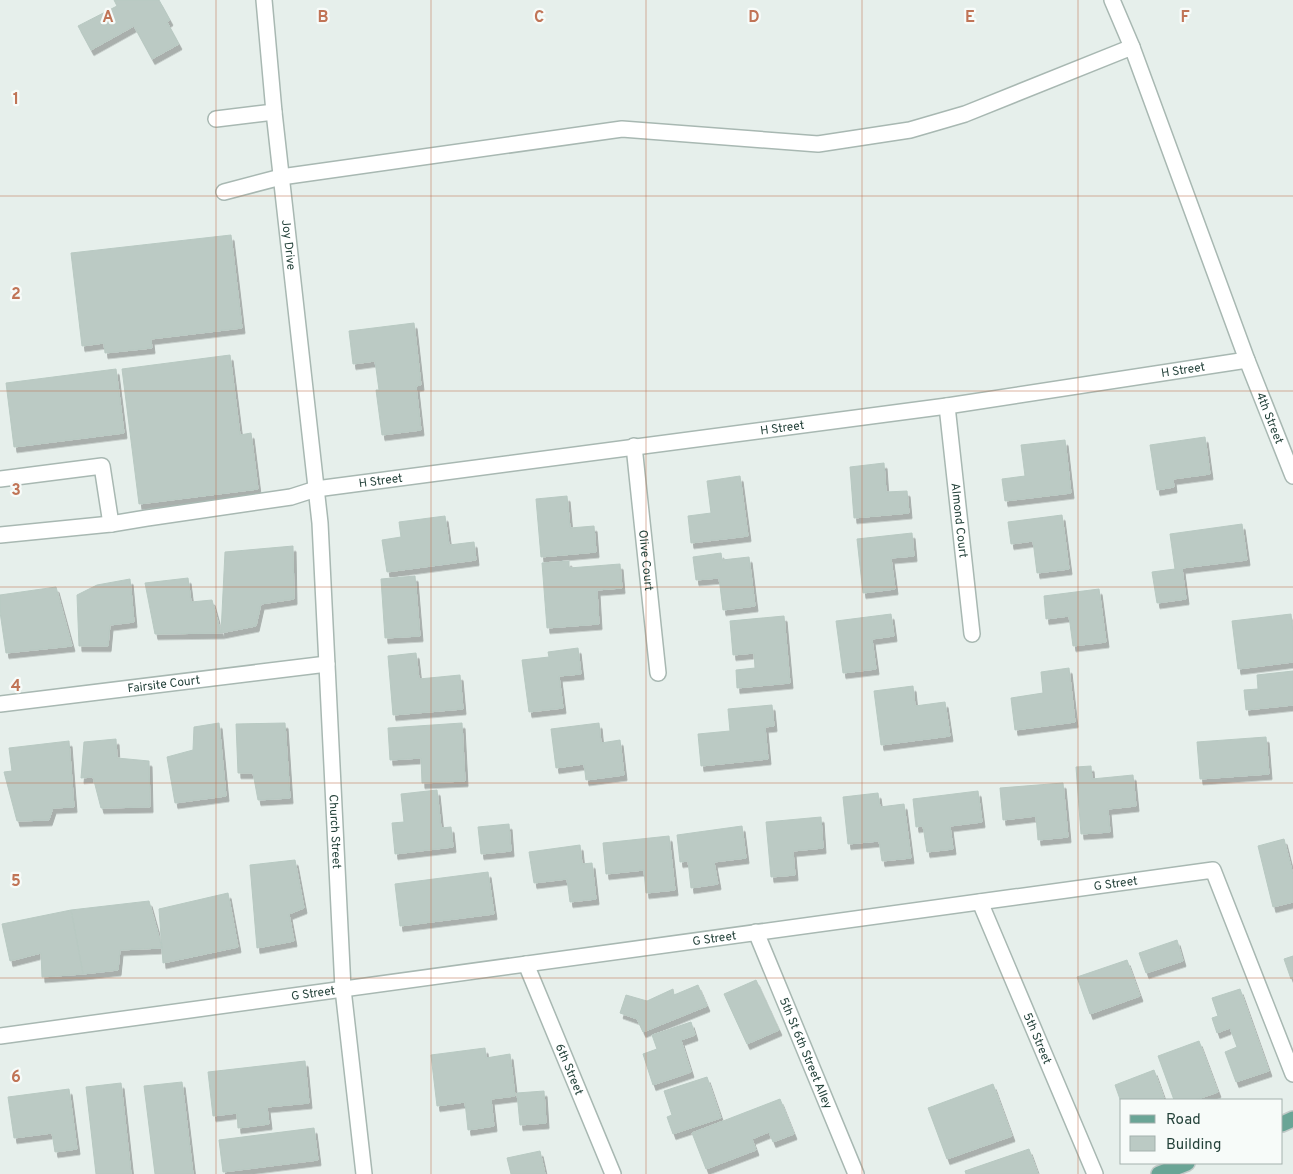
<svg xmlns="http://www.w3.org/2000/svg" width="1293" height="1174" viewBox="0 0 1293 1174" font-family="Overpass,sans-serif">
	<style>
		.building { fill: #bbcac4; stroke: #b8c9c2; filter: url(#shadow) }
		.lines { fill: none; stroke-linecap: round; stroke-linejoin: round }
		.minor-casing { stroke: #a8b8b2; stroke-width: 18 }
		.major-casing { stroke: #c2cac8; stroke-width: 18 }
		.minor { stroke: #fff; stroke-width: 15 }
		.major { stroke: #6aa596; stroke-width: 15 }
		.grid { fill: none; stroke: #c07456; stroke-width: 1; stroke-opacity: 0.55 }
		.labels { text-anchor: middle; stroke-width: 4.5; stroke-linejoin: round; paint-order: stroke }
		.street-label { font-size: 12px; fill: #24423a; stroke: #f7fbf9 }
		.grid-label { font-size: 16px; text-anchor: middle; font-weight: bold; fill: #c07456; stroke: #f7fbf9; stroke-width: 4.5; stroke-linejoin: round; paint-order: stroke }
	</style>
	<defs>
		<filter id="shadow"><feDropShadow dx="3" dy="5.5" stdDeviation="0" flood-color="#0004"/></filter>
	</defs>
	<rect width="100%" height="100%" fill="#e6efeb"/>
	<!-- building -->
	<g class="building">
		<polygon points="114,0 159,0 170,20 167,22 179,44 152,59 134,26 91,50 78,26 117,6"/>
		<polygon points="231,235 242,328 151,339 152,348 105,353 104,343 82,346 71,253"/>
		<polygon points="414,323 421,385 416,386 421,430 382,435 376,390 379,390 375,361 353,364 349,331"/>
		<polygon points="230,355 240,435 251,433 258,489 139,504 122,369"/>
		<polygon points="116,369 124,433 14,447 6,383"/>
		<polygon points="1205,437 1210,474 1173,479 1174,487 1157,490 1150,445"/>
		<polygon points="1065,440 1071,493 1005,501 1002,479 1025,476 1021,445"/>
		<polygon points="884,463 886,492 907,491 909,513 854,518 850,467"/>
		<polygon points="740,476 748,536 691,543 688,516 711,513 707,481"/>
		<polygon points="567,496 570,528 594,526 596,552 541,557 536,499"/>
		<polygon points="1062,515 1069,569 1037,573 1033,541 1011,544 1008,522"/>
		<polygon points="445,516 449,545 474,542 476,560 387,572 382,540 401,537 399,522"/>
		<polygon points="1242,524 1247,560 1182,568 1186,599 1157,603 1152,572 1175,569 1170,534"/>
		<polygon points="912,533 914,556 891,558 895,589 863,593 857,539"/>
		<polygon points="293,546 294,599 261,604 256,626 221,633 225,552"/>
		<polygon points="721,553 722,560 749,557 755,606 723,610 719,578 696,580 693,557"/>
		<polygon points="569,561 569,568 620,564 622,588 597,590 599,624 547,628 542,563"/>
		<polygon points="415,576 420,636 385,638 381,579"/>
		<polygon points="188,578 191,602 212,600 221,633 155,634 145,583"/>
		<polygon points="130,579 134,622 110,625 108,646 79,646 77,595 97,585"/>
		<polygon points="56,587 72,646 6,653 0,612 0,595"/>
		<polygon points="1099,589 1106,642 1073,646 1069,616 1046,619 1044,596"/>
		<polygon points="891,614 894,636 872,639 876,669 843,673 836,621"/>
		<polygon points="1291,614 1293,633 1293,662 1238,669 1232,621"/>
		<polygon points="784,616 790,683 737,688 736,670 755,668 754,653 733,655 730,621"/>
		<polygon points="578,648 581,674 559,676 563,708 529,712 522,660 549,657 548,652"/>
		<polygon points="416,653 419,679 460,675 463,709 393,715 388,656"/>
		<polygon points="1069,668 1075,722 1015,730 1011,698 1043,693 1041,672"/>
		<polygon points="1293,671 1293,705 1246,710 1244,690 1258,689 1257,675"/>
		<polygon points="913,686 915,706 945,702 950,736 881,745 874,691"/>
		<polygon points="772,705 774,726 765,727 768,759 701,766 698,734 730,731 728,709"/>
		<polygon points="219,723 226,796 175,803 167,757 193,750 194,727"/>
		<polygon points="285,723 290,798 258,800 253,773 238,773 236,724"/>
		<polygon points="462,723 465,781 422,783 421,758 390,760 388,728"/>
		<polygon points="599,723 601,743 620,740 624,775 586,780 584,764 556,768 551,729"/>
		<polygon points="1266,737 1269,774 1200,779 1197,742"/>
		<polygon points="116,739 117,758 149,761 150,807 101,808 93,777 81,778 84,742"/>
		<polygon points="69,741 74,807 53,808 49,820 17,821 4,772 12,771 9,748"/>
		<polygon points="1091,766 1092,779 1133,775 1136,806 1108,809 1110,832 1081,834 1076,767"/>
		<polygon points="1063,783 1068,837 1038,840 1036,816 1003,820 1000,788"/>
		<polygon points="437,790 441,828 451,827 453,847 395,854 392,823 404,822 401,794"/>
		<polygon points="978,791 982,822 950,826 953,849 927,852 923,826 916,827 913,799"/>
		<polygon points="878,793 880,807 904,804 911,858 882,861 879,841 848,844 843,797"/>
		<polygon points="821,817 823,848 793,851 795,875 771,877 766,822"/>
		<polygon points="509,824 511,851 481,854 478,827"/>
		<polygon points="742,826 746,858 714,862 718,884 691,888 688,861 680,862 677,835"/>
		<polygon points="669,836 675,890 646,893 644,870 606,874 603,843"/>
		<polygon points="1284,839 1293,875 1293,902 1273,907 1258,846"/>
		<polygon points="580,845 582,864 592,863 596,899 570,902 567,879 534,883 529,852"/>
		<polygon points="295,860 304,908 289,914 294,941 257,948 250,865"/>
		<polygon points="488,872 494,914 400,926 395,884"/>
		<polygon points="228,893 238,947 163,963 159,909"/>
		<polygon points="149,901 162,948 120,950 118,970 83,974 71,910"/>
		<polygon points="71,910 83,974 42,977 41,953 10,961 2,924"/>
		<polygon points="1177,940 1183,961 1146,973 1139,953"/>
		<polygon points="1293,956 1293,978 1291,979 1284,959"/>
		<polygon points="1127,960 1140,996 1090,1014 1077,977"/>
		<polygon points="756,980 779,1030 747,1044 724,994"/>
		<polygon points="698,985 707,1006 643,1032 637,1019 620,1013 626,995 647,1001 673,989 674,995"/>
		<polygon points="1240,989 1269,1071 1236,1082 1225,1052 1237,1047 1230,1028 1217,1033 1212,1018 1218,1016 1212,998"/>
		<polygon points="691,1022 695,1035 681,1040 691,1072 653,1085 643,1054 657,1049 652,1035"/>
		<polygon points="1199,1041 1218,1092 1195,1100 1174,1100 1158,1056"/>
		<polygon points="485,1048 486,1058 510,1054 515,1096 491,1099 494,1126 468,1130 465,1102 437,1106 431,1055"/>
		<polygon points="305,1061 309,1103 267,1107 269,1124 238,1128 237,1113 213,1116 208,1072"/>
		<polygon points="1154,1070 1164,1098 1157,1100 1122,1100 1121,1102 1115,1085"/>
		<polygon points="707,1077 721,1118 673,1134 667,1117 672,1115 664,1091"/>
		<polygon points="182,1082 193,1174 155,1174 144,1086"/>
		<polygon points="121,1083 131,1174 96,1174 86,1087"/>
		<polygon points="993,1084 1012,1136 947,1159 928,1108"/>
		<polygon points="69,1089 77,1149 55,1152 52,1133 14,1138 8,1097"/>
		<polygon points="544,1091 546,1123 520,1125 517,1093"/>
		<polygon points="780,1099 794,1134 773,1142 769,1132 752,1139 756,1150 706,1169 692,1133"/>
		<polygon points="314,1128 318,1160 223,1172 219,1140"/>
		<polygon points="1029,1149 1038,1174 966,1174 965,1171"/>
		<polygon points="540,1151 545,1174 511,1174 507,1158"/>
	</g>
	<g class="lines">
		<!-- minor casing -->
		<g class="minor-casing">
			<g id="minor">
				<path id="s1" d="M 264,0 L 274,112 L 320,523 L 343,989 L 364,1174"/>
				<polyline points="1112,0 1132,47"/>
				<polyline points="216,119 274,112"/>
				<path id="s2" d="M 224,192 L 281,177 L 622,129 L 818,144 L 910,130 L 965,114 L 1132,47 L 1247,360 L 1293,476"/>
				<path id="s3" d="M 947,406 L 972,634"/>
				<path id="s4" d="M 634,446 L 658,673"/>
				<polyline points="0,479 102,466 111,524"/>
				<path id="s5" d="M 0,535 L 111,524 L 147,518 L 291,497 L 316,489 L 947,406 L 1247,360"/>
				<path id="s6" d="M 0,704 L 327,664"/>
				<path id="s7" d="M 980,902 L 1095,1174"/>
				<path id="s8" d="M 756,932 L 856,1174"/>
				<path id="s9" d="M 526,964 L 613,1174"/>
				<path id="s10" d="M 0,1036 L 1213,870 L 1293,1074"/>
			</g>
		</g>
		<!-- major casing -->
		<g class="major-casing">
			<g id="major">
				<polyline points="1282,1124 1293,1119"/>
				<polyline points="1159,1174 1187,1163"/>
			</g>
		</g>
		<!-- minor -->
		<use href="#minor" class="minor"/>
		<!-- major -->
		<use href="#major" class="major"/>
	</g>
	<!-- grid -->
	<path class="grid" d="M 216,0 L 216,1174M 431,0 L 431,1174M 646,0 L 646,1174M 862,0 L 862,1174M 1078,0 L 1078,1174M 0,196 L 1293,196M 0,391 L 1293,391M 0,587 L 1293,587M 0,783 L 1293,783M 0,978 L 1293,978"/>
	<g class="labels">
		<!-- street labels -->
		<g class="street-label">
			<text dy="4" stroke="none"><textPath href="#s1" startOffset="246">Joy Drive</textPath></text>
			<text dy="4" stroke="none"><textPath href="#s5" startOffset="1195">H Street</textPath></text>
			<text dy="4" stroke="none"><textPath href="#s2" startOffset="1326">4th Street</textPath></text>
			<text dy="4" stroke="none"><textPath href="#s5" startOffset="790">H Street</textPath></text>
			<text dy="4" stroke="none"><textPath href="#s5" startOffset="385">H Street</textPath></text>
			<text dy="4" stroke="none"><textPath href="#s3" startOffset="115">Almond Court</textPath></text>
			<text dy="4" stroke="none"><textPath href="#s4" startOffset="115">Olive Court</textPath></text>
			<text dy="4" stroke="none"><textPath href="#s6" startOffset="165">Fairsite Court</textPath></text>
			<text dy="4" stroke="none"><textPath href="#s1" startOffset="835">Church Street</textPath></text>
			<text dy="4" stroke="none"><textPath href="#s10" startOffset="1126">G Street</textPath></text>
			<text dy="4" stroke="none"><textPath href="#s10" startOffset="721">G Street</textPath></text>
			<text dy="4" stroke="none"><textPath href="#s10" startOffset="316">G Street</textPath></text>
			<text dy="4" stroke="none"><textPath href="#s7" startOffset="148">5th Street</textPath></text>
			<text dy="4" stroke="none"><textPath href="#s8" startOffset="131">5th St 6th Street Alley</textPath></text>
			<text dy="4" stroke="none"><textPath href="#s9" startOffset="114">6th Street</textPath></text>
		</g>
	</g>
	<g class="grid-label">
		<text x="108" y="22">A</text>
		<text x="323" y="22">B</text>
		<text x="539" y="22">C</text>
		<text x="754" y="22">D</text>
		<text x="970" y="22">E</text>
		<text x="1185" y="22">F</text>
		<text x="16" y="104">1</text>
		<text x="16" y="299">2</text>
		<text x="16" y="495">3</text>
		<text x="16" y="691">4</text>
		<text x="16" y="886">5</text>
		<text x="16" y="1082">6</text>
	</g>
	<!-- legend -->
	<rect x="1120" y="1099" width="162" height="65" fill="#f7fbf9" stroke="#a3b1ad"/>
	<rect x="1130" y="1115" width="25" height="8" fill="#6aa596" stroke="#a3b1ad"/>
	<text x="1166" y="1124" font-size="15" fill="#24423a">Road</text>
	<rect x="1130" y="1136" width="25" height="15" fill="#bbcac4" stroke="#a3b1ad"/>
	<text x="1166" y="1149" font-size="15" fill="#24423a">Building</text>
</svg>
